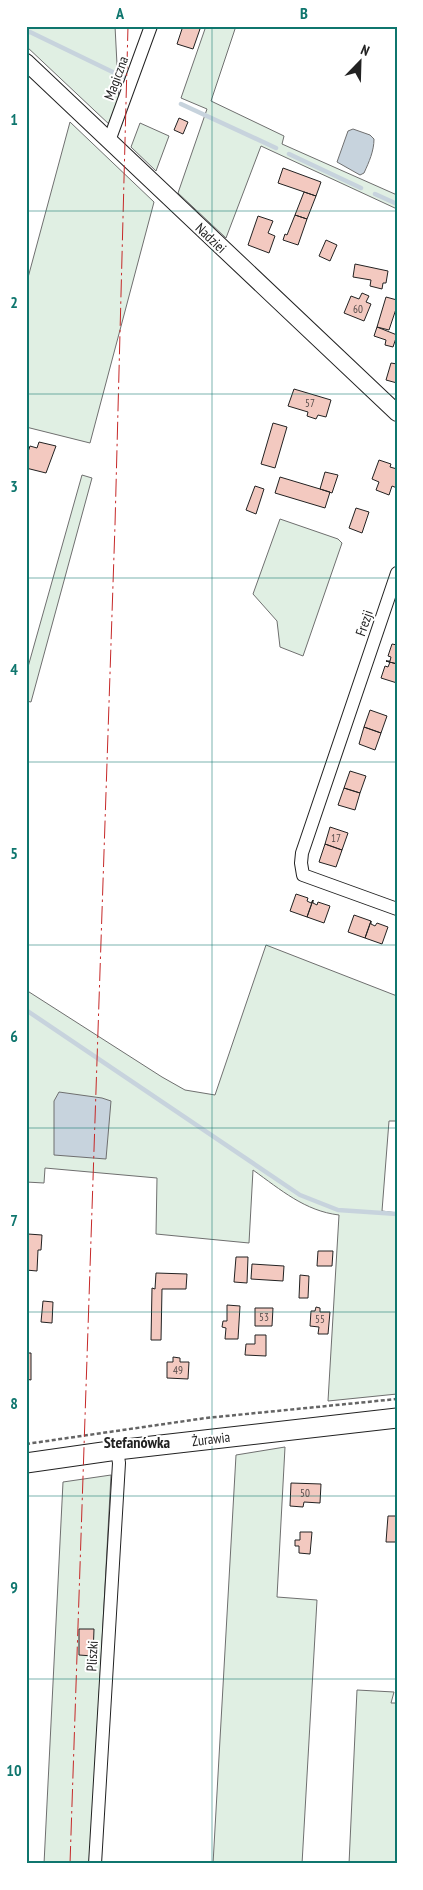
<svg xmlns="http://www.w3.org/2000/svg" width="423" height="1890" font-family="'PT Sans Narrow',sans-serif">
	<rect width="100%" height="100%" fill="#fff"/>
	<!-- green -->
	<path fill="#e0efe3" stroke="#6f6f6f" d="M26,26L42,28L43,26H115L119,103L111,126L26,46Z
		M206,26H236L211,101L284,136L282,144L397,195V209L261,146L226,238L178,193L207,109L181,98Z
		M70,122L154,202L90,443L26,427V285Z
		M140,123L169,136L156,171L131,147Z
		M82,475L92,478L31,702L26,701V674Z
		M280,519L338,539L342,543L303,656L280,647L277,621L253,594Z
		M266,945L397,996V1121H389L382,1211L397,1213V1394L328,1401L339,1215C305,1211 281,1190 253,1170L249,1243L156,1234L157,1178L45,1168L44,1183L26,1182V990L162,1077L185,1090L215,1095Z
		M285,1447L277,1597L317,1600L302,1864H213L236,1455Z
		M111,1475L90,1864H44L63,1482Z
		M357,1690L394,1692L391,1703H397V1864H349Z"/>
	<!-- water -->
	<path fill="#c7d3dd" stroke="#6f6f6f" d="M353,129L370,135L374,139C374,151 369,162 364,173L360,175L337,162L348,131Z
		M59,1092L102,1098L111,1101L106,1159L54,1155V1101Z"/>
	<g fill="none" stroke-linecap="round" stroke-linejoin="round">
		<!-- stream -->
		<path stroke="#c7d3dd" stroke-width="4.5" d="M26,33L30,32L123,77
			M181,104L276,148
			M289,154L361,188
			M375,194L397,204
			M26,1010L300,1195L338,1210L397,1214"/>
	</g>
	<!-- building -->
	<path fill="#f3c9c0" stroke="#222" d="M183,26H191L200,29L193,49L177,44Z
		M179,118L188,122L183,134L174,130Z
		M283,168L321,182L316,196L278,183Z
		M304,192L316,196L307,219L295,215Z
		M295,215L307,219L298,245L283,240L285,234L287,235Z
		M258,216L273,221L268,233L275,236L269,253L248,245Z
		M326,240L337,245L330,261L319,256Z
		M355,264L388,271L386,283H383L382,289L370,286L371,280L353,277Z
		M362,293L369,296L366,302L371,304L364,321L344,313L351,296L359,299Z
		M386,297L397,300V306L389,330L377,327Z
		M377,327L397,335L393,347L385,345L386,340L374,336Z
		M391,363L397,364V383L386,380Z
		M294,389L331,400L326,417L318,415L316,419L307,416L308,412L288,406Z
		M273,423L287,427L275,468L261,464Z
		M39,442L56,446L46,473L26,468V458L30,446L37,448Z
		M379,460L391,464L390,467L397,469V488L392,486L389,495L376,490L379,482L372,479Z
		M325,472L338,475L332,493L320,489Z
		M280,477L330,492L325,508L275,493Z
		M255,486L264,489L256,514L246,510Z
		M356,508L369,512L362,533L349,528Z
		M392,644L397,645V664L386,661H390L391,657L388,656Z
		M386,661L397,664V683L381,678L385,666L388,667L390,662Z
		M370,710L387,716L381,733L364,727Z
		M364,727L381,733L375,750L359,744Z
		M350,771L366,776L360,793L344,788Z
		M344,788L360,793L355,810L338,805Z
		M330,827L348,833L342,850L325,844Z
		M325,844L342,850L336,867L319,862Z
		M296,894L308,898L307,901L311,903L313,900L307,917L290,911Z
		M313,900V903L317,905L318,902L330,906L324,923L307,917Z
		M354,915L371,921L365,938L348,932Z
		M371,921V924L375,926L377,923L388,927L382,944L365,938Z
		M28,1234L42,1235L41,1250H38L37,1271L26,1270Z
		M318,1251H333L332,1266H317Z
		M236,1257H248L247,1283L234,1282Z
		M252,1264L284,1266L283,1281L251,1279Z
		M156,1273L187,1274L186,1289H162L161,1340H151L152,1288L155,1289Z
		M300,1275L309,1276L308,1298H299Z
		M43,1301L53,1302L52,1323L41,1322Z
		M227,1305L240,1306L238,1339H225L226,1328L222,1327L223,1321H227Z
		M316,1307L320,1308V1312H330L328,1334H318L319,1327L310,1326L311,1311H315Z
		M255,1308H273L272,1326H255Z
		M255,1335H266V1356L245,1355L246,1344H255Z
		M26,1353H31V1380L26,1379Z
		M173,1357L180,1358V1362H189L188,1379L167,1378V1362H173Z
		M291,1483L321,1484L320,1503L304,1502L303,1507L290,1506Z
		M388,1516H397V1542H386Z
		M300,1532H312L310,1554L299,1553V1546H295V1540H300Z
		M79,1629H94L93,1656L79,1655Z"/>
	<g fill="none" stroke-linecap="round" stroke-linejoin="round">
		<!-- minor casing -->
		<g stroke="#222" stroke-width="14">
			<path id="minor" d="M109,141L151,26
				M397,573L302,853L301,863L303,875L397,909
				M95,1864L119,1463L117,1450"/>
		</g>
		<!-- tertiary casing -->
		<g stroke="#222" stroke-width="18">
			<path id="tertiary" d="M26,62L397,413"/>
		</g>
		<!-- secondary casing -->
		<g stroke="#222" stroke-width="21">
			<path id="secondary" d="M26,1463L117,1450L397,1418"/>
		</g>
		<!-- path -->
		<path stroke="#646464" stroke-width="2.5" stroke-dasharray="4 2.5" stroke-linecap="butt" d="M26,1444L206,1418L397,1399"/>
		<!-- minor -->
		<use href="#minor" stroke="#fff" stroke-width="12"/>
		<!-- tertiary -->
		<use href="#tertiary" stroke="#fff" stroke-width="16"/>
		<!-- secondary -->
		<use href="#secondary" stroke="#fff" stroke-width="19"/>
		<!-- power -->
		<path stroke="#c62828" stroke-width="1" stroke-dasharray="18 4 2.5 4" stroke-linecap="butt" d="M70,1864L115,525L128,26"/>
	</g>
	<!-- grid -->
	<path fill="none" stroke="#0f766e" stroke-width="1" stroke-opacity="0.55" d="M212,26V1864M26,211H397M26,394H397M26,578H397M26,762H397M26,945H397M26,1128H397M26,1312H397M26,1496H397M26,1679H397"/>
	<g text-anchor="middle" stroke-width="4" stroke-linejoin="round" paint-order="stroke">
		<!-- number labels -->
		<g font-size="11" fill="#564c4a">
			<text x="358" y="313">60</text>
			<text x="310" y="407">57</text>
			<text x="336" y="842">17</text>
			<text x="264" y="1321">53</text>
			<text x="320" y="1323">55</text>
			<text x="178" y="1374">49</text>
			<text x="305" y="1497">50</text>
		</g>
		<!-- street labels -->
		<g font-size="14" fill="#222" stroke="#fff">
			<text transform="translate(116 78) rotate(-70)" y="5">Magiczna</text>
			<text transform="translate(211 238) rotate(43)" y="5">Nadziei</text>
			<text transform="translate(364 623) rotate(-71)" y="5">Frezji</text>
			<text transform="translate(211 1439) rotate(-7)" y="5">Żurawia</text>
			<text transform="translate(92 1656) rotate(-87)" y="5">Pliszki</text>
		</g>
		<!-- quarter labels -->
		<g font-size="16" font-weight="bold" fill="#222" stroke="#fff">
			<text x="137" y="1448">Stefanówka</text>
		</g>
	</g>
	<!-- border -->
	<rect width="423" height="1890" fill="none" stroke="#ffffff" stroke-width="55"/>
	<!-- north arrow -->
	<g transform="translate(360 62) rotate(23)" stroke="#ffffff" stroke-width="4" paint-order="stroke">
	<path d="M0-4L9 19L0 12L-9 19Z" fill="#222222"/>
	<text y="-8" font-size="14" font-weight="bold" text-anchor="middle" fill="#222222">N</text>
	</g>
	<rect x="28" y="28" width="368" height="1834" fill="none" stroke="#0f766e" stroke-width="2"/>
	<g font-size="16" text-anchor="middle" font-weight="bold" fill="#0f766e">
		<text x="120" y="19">A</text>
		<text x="304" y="19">B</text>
		<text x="14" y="125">1</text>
		<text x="14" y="308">2</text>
		<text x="14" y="492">3</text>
		<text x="14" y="675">4</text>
		<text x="14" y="859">5</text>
		<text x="14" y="1042">6</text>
		<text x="14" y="1226">7</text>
		<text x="14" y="1409">8</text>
		<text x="14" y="1593">9</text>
		<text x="14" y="1776">10</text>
	</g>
</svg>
